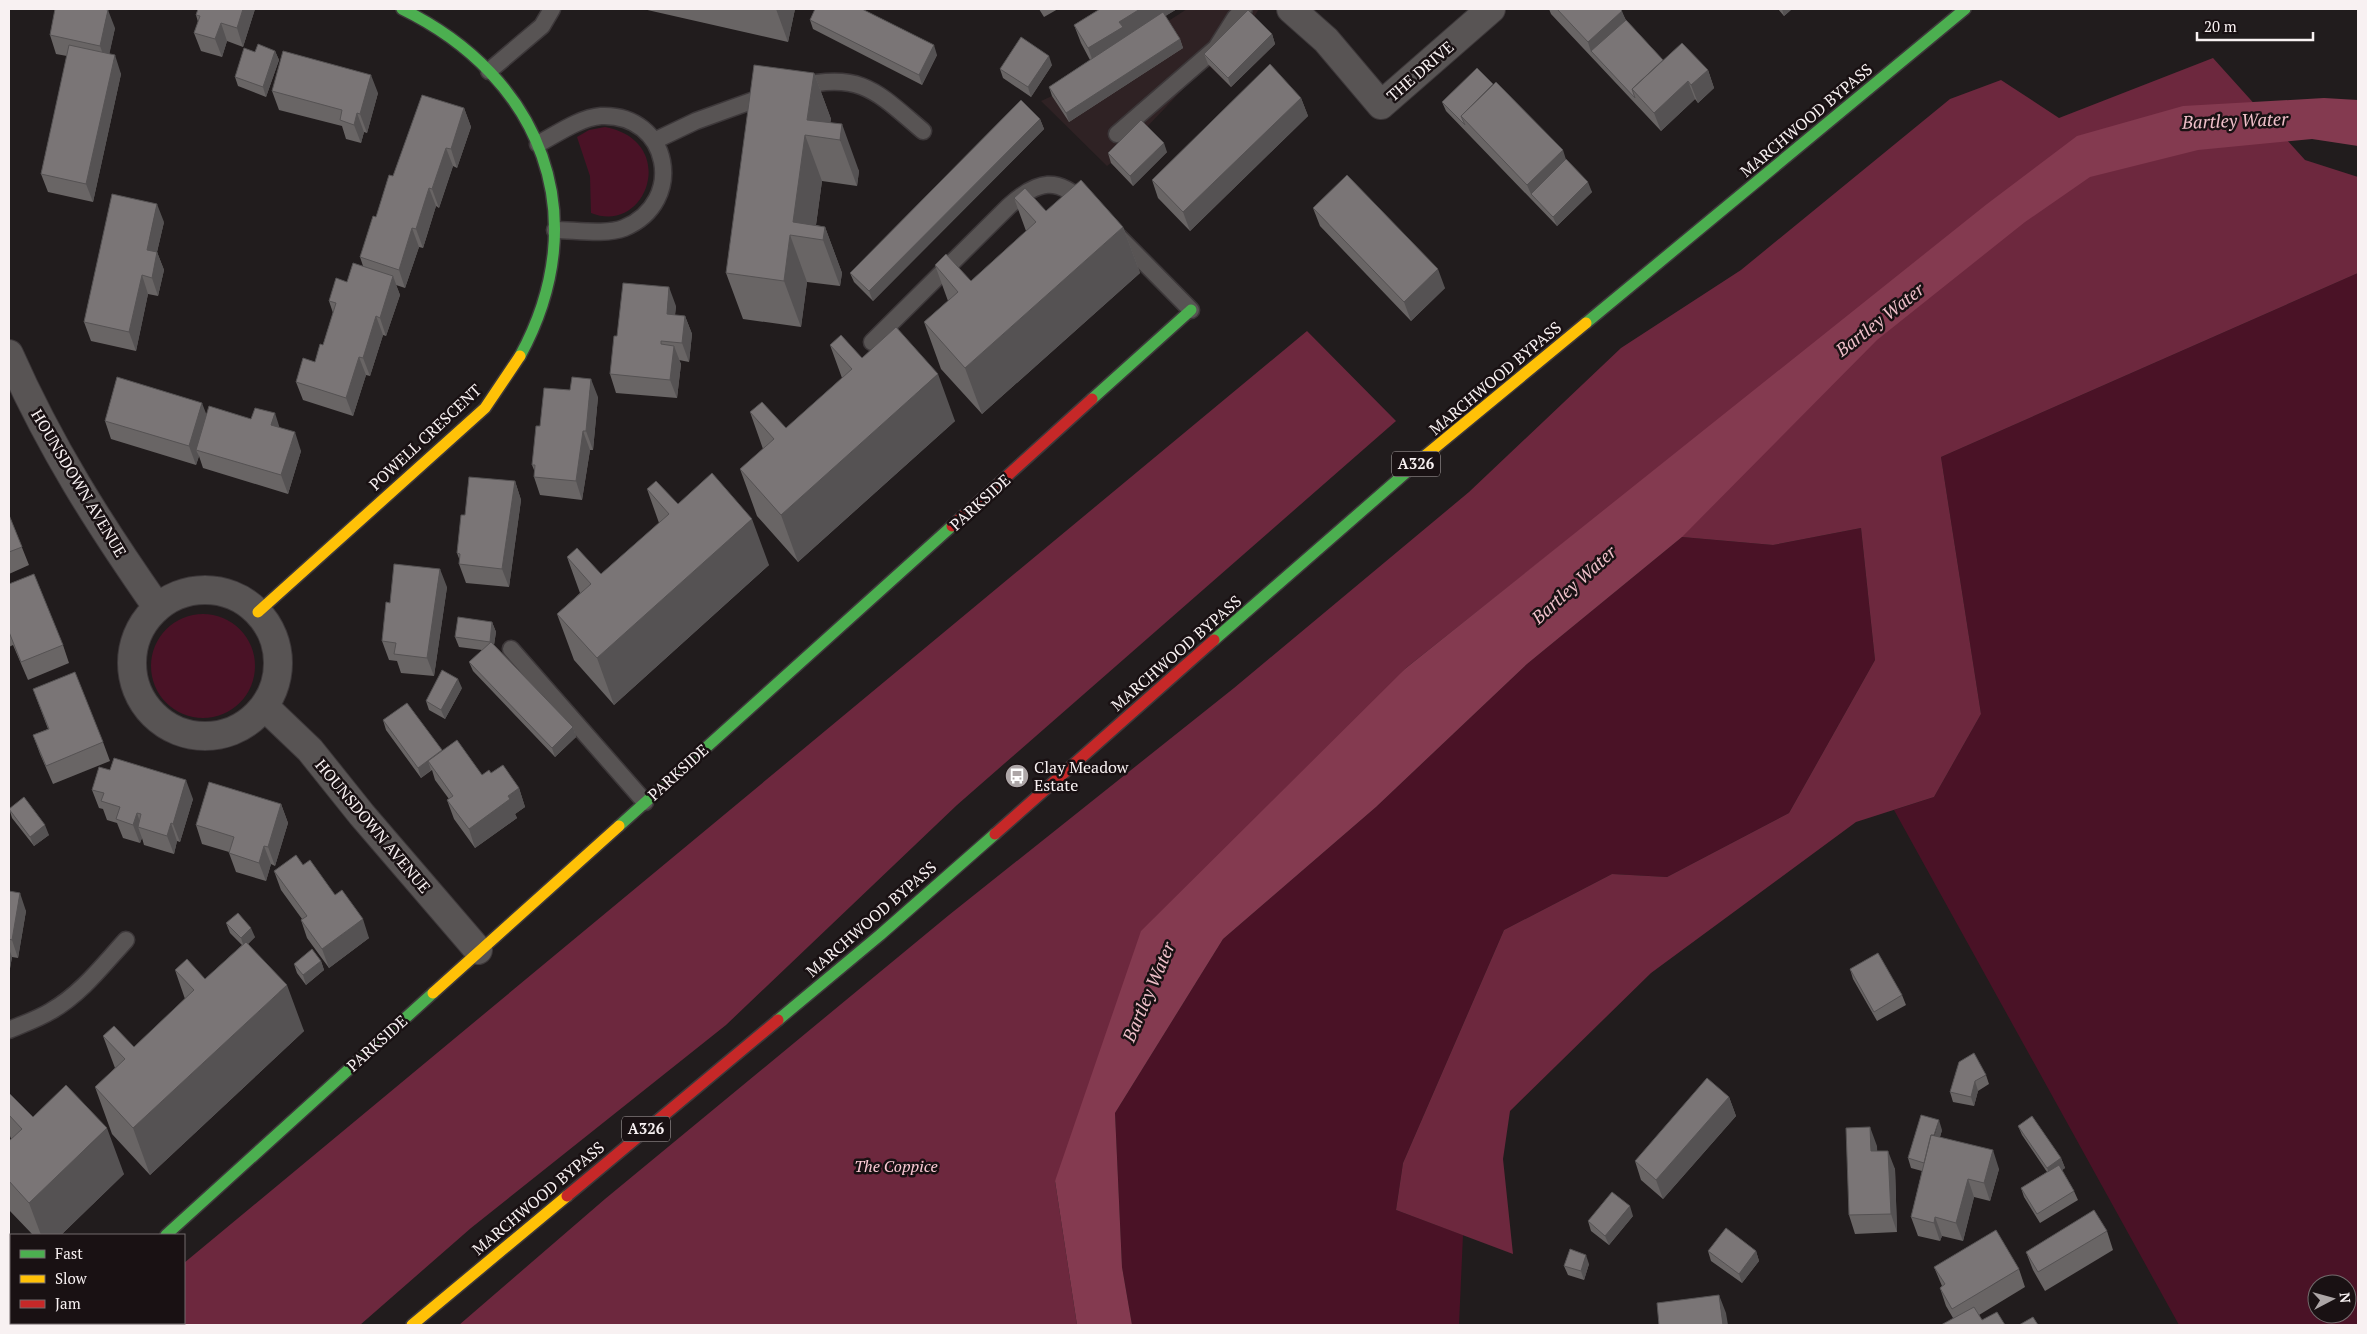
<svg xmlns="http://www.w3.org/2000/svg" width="2367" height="1334" font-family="'PT Serif',serif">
	<rect width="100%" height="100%" fill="#211c1d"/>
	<!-- built -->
	<path fill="#2f2224" d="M1187,9H1259L1252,20L1275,44L1231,87L1207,64L1145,129L1167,152L1133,186L1111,163L1107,166L1041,101L1052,96Z"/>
	<!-- green -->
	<path fill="#4a1226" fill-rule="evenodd" d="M605,127C680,141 647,236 591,213L590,176L577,137L589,130Z
		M2358,273V1325H2179L1894,810L1934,797L1981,714L1941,457ZM2317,1284H2347V1314H2317Z
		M1861,528L1875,660L1789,813L1667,877L1612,874L1504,930L1403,1163L1396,1210L1463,1235L1459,1325H1132L1122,1267L1115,1113L1223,939L1376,807L1527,664L1682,537L1773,545Z
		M151 666a52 52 0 1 1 104 0a52 52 0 1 1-104 0Z"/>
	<!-- forest -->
	<path fill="#6d283e" d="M2213,58L2305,160L2358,177V273L1941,457L1981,714L1934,797L1856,822L1651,973L1510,1111L1503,1159L1513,1254L1396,1210L1403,1163L1504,930L1612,874L1667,877L1789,813L1875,660L1861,528L1773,545L1682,537L1595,518L1406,668L1394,682L1055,1181L1077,1325H459L605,1199L949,915L1234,688L1469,492L1621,348L1741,270L1950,99L2001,80L2059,118Z
		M1307,331L1396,421L957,805L726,1025L471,1228L360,1325H109L112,1323H184V1263Z"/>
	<!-- water -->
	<path fill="#843a50" d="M2324,98L2358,100V146L2312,139L2198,150L2090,177L2025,222L1877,340L1682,537L1527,664L1376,807L1223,939L1115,1113L1122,1267L1132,1325H1077L1055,1181L1141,931L1406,668L1987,204L2077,136L2183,106Z"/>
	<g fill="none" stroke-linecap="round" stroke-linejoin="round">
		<!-- lane casing -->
		<g stroke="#3d383a" stroke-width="19">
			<path id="lane" d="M489,71L542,26L552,9
				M797,87C861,71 877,92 923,131
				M1117,134L1216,48L1235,18L1244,9
				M654,141L696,121L771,94
				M538,144C557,134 579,118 601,116C670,113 687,202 624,228C607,235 574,230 555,230
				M1116,234L1191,310
				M872,342L1009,206C1038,180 1057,176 1086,204
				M511,649L645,802
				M9,1030C23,1024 38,1019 51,1011C81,994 103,965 126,940
				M9,1313L11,1315"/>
		</g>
		<!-- street casing -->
		<g stroke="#3d383a" stroke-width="30">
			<path id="street" d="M1291,9L1326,40L1381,105L1491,9
				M9,354C50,447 99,524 157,607
				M132 663a73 73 0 1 1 146 0a73 73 0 1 1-146 0Z
				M264,706L310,750L362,815L478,950
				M54,1325L58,1323"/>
		</g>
		<!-- fast casing -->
		<g stroke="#3d383a" stroke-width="14">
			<path id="fast" d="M402,9C542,77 596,217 520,356
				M1586,323L1965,9
				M1092,399L1191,310
				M1214,640L1426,455
				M619,826L952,526
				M778,1020L880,935L995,834
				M166,1235L433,993"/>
		</g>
		<!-- slow casing -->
		<g stroke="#3d383a" stroke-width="14">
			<path id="slow" d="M1426,455L1586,323
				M258,612L485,408L520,356
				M433,993L619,826
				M412,1325L567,1196"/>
		</g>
		<!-- jam casing -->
		<g stroke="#3d383a" stroke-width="14">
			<path id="jam" d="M952,526L1092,399
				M995,834L1214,640
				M567,1196L778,1020"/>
		</g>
		<!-- lane -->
		<use href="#lane" stroke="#585454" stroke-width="16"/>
		<!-- street -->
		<use href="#street" stroke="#585454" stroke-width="28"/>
		<!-- fast -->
		<use href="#fast" stroke="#4caf50" stroke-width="11"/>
		<!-- slow -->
		<use href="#slow" stroke="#ffc107" stroke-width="11"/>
		<!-- jam -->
		<use href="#jam" stroke="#c62828" stroke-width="11"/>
	</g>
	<!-- wall -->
	<path fill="#696565" d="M198,9H255L243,47L227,41L222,57L201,51L194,33L198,22L196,15Z
		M643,9H795L788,42Z
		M1039,9H1058L1044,17Z
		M1100,9H1177L1165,16L1180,39L1183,48L1069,122L1052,96L1049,87L1090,60L1081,43L1074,25Z
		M1549,9H1620L1626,20L1663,60L1708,70L1714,88L1698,103L1695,99L1661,131L1551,14Z
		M1778,9H1792L1784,16Z
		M810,20L937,55L922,85L813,29Z
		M115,28L109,54L121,74L93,202L48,192L41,174L67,56L56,54L50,35Z
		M1272,34L1275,44L1231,87L1208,64L1204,54Z
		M275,51L279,60L266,97L238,86L235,77L255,52Z
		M1052,65L1031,97L1003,78L1000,69Z
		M814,73L831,119L830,123L859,171L857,186L822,181L816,225L825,227L842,273L840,286L807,282L801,327L743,319L726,273Z
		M272,91L378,93L367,133L364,132L361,143L346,139L342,126L279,110Z
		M1301,98L1308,116L1190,231L1158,198L1152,180Z
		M1442,102L1566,159L1592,192L1557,226L1446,111Z
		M464,108L471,127L457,168L453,166L439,208L436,206L423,248L419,247L405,288L396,285L400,295L386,336L383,335L370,376L366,375L353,416L303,400L296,382L315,362L323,345L333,313L329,301L363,266L360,257L376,217L393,176Z
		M1040,119L1044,129L873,301L854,282L850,273Z
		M1167,152L1133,186L1111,163L1108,153Z
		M1014,198L1046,211L1123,227L1140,273L982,414L941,369L924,322L948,301L935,265L971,281L1026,231Z
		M1313,208L1445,288L1411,321L1320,226Z
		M164,222L157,252L164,270L158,296L148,294L136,351L91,341L84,322Z
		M676,306L675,315L685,316L692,334L689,362L679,360L681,364L677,398L616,393L610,374L617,336Z
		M830,345L862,358L955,421L798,562L757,516L740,469L763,449L750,412L786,428L842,378Z
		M598,397L593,450H590L582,500L540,495L534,477V470L532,465L540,426Z
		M207,415L280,428L301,451L288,494L203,468L199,456L196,465L111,439L105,421Z
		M515,481L521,500L509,587L466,583L459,564L460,561L457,553L465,515Z
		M647,489L678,504L769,565L614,705L574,660L557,614L580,593L567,557L601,574L659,523Z
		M9,515L29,565L9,574Z
		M9,584L63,645L69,663L28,680L13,645L9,647Z
		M447,587L434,676L401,673L397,661L389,660L382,641L390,603Z
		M492,622L496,632L494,645L573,727L576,737L555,757L473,671L469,662L482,650L459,647L455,637Z
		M462,688L445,719L429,710L426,701Z
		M33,689L103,742L110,761L53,784L40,754L33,735L48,729Z
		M383,720L442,751L482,775L491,773L519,788L525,807L515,814L517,818L475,848L454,819L447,800L449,799L435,780L432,770L421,778L386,730Z
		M92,790L193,799L180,842L177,841L174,854L144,845L142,838L140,843L123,838L117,823L107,820L103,809L99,808Z
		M281,804L288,823L275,866L271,864L266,881L236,872L229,853V852L202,844L196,825Z
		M9,808L49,835L34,846L12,818Z
		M303,865L335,895L369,938L329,968L307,938L301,920L302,919L281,890L274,871Z
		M9,891L26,911L18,958L12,957L9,974Z
		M226,923L255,937L248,944L304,1031L150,1175L112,1134L95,1087L115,1068L103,1036L134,1047L185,999L175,970L205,979L242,945L230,933Z
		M321,961L324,970L306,985L297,973L294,964Z
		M1850,969L1902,995L1906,1005L1877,1021L1853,979Z
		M1986,1075L1989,1084L1978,1091L1974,1106L1953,1102L1950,1092Z
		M9,1093L33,1117L124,1174L61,1235H33L9,1210V1141L11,1139L9,1133Z
		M1729,1097L1736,1116L1663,1199L1641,1180L1635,1161Z
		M2018,1126L2061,1158L2065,1168L2062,1170L2074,1191L2078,1200L2040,1223L2024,1197L2021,1188L2047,1172L2022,1135Z
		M1942,1130L1940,1137L1999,1169L1990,1201L1974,1197L1963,1241L1942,1236L1940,1241L1918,1236L1911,1217L1922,1171L1911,1168L1908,1158Z
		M1877,1146V1151L1895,1169L1897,1232L1855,1234L1849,1215Z
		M1633,1216L1609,1245L1591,1231L1588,1221Z
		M2107,1231L2113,1250L2045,1291L2033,1270L2026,1252Z
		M1708,1251H1756L1759,1261L1742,1283L1711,1261Z
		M1589,1264L1584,1280L1568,1275L1564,1266Z
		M1934,1267L2019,1269L2025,1287L1979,1315L1982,1320L1953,1318L1946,1306L1940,1288L1942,1286Z"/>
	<!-- shaded-wall -->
	<path fill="#555253" d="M243,9H255L243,47L237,28Z
		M776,9H795L788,42Z
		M1140,9H1177L1127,40L1095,67L1088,48L1119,22Z
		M1782,9H1792L1784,16Z
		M108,10L115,28L107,65L100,46Z
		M1622,11L1629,29L1591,52L1588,42Z
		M221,23L227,41L222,57L215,39Z
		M1272,34L1275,44L1231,87L1228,78Z
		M1180,39L1183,48L1069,122L1066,113Z
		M934,45L937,55L922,85L919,75Z
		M275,51L279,60L266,97L263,87Z
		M115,55L121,74L93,202L86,184Z
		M1049,56L1052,65L1031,97L1028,87Z
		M1708,70L1714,88L1698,103L1691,85Z
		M814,73L831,119L828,138L807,120Z
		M371,75L378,93L367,133L360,114Z
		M1688,81L1695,99L1661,131L1654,113Z
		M1301,98L1308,116L1190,231L1183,212Z
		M464,108L471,127L457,168L451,149Z
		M357,113L364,132L361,143L354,125Z
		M1040,119L1044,129L873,301L869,291Z
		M842,124L859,171L857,186L840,140Z
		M805,135L822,181L814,239L793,222Z
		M1164,143L1167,152L1133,186L1130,176Z
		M446,148L453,166L439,208L432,189Z
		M1563,150L1569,169L1531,194L1527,185Z
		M1588,182L1592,192L1557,226L1553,217Z
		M429,188L436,206L423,248L416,229Z
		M157,204L164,222L157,252L164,270L158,296L152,278L147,250Z
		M825,227L842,273L840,286L823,240Z
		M1123,227L1140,273L982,414L965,368Z
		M412,228L419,247L405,288L399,270Z
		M790,235L807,282L801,327L784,281Z
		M1438,269L1445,288L1411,321L1404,302Z
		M142,275L148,294L136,351L129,332Z
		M393,276L400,295L386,336L380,318Z
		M669,287L676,306L673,332L667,314Z
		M376,316L383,335L370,376L363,358Z
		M685,316L692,334L689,362L682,343Z
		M674,346L681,364L677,398L670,380Z
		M359,357L366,375L353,416L346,398Z
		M938,374L955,421L798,562L781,515Z
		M591,379L598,397L593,450L586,431Z
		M202,403L209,421L196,450L199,456L196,465L189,446Z
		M275,413L281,432L271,425Z
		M583,431L590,450L582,500L576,481Z
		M295,432L301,451L288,494L281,475Z
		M515,481L521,500L509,587L502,569Z
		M752,519L769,565L614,705L597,658Z
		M440,569L447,587L434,676L427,658Z
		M492,622L496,632L493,651L490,642Z
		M458,679L462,688L445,719L441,710Z
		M573,727L576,737L555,757L552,748Z
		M442,750L445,760L428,761L431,770L421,778L418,768Z
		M186,780L193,799L180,842L173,824Z
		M519,788L525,807L515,814L517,818L475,848L469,829L508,796Z
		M281,804L288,823L275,866L268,847Z
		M137,813L142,828L138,827L142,838L140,843L133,825Z
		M171,823L177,841L174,854L167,836Z
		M45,825L49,835L34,846L30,837Z
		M264,846L271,864L266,881L259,863Z
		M20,893L26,911L18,958L12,940Z
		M363,919L369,938L329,968L322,949Z
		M251,928L255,937L244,947L241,938Z
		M9,949L12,957L9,974Z
		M321,961L324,970L306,985L303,975Z
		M287,985L304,1031L150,1175L133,1128Z
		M1975,1081L1978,1091L1974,1106L1971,1097Z
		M1729,1097L1736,1116L1663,1199L1656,1180Z
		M1939,1120L1942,1130L1929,1173L1926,1164Z
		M1870,1127L1877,1146L1878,1170L1871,1151Z
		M107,1128L124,1174L61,1235H41L29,1203Z
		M1993,1150L1999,1169L1990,1201L1984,1183Z
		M1888,1151L1895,1169L1897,1232L1891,1214Z
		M2061,1158L2065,1168L2051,1178L2047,1168Z
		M1968,1179L1974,1197L1963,1241L1956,1223Z
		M1630,1206L1633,1216L1609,1245L1605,1236Z
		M1935,1217L1942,1236L1940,1241L1934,1223Z
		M1756,1251L1759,1261L1742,1283L1739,1274Z
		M1586,1255L1589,1264L1584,1280L1581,1271Z
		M1719,1295L1726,1313L1728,1325H1723Z"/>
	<!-- building -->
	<path fill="#7a7576" stroke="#555253" d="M55,9H103L108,10L100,46L50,35Z
		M198,9H243L237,28L221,23L215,39L194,33L200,16L196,15Z
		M815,9H862L934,45L919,75L810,20Z
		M1100,9H1140L1119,22L1123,27L1088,48L1074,25Z
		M1557,9H1620L1622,11L1588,42Z
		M1248,10L1272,34L1228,78L1204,54Z
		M1163,12L1180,39L1066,113L1049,87Z
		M1626,20L1663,60L1632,89L1635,98L1591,51Z
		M1021,37L1049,56L1028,87L1000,69Z
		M1682,43L1708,70L1691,85L1688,81L1654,113L1632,89Z
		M258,44L275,51L263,87L235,77L244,48L255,52Z
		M69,45L115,55L86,184L41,174Z
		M283,51L371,75L360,114L357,113L354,125L340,120L342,110L272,91Z
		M1270,64L1301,98L1183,212L1152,180Z
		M754,65L814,73L807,120L842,124L840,140L805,135L793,222L825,227L823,240L790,235L784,281L726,273Z
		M1477,68L1493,84L1461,116L1465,125L1442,102Z
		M1496,82L1563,150L1527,185L1461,116Z
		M422,95L464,108L451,149L446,148L432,189L429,188L416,229L412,228L399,270L360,257L373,216L376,217L389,175L393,176Z
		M1021,100L1040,119L869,291L850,273Z
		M1141,120L1164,143L1130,176L1108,153Z
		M1566,159L1588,182L1553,217L1531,194Z
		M1347,175L1438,269L1404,302L1313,208Z
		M1081,180L1123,227L965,368L924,322L958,292L935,265L946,254L971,281L1036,222L1014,198L1025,188L1046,211Z
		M112,194L157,204L147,250L157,252L152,278L142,275L129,332L84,322Z
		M353,263L393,276L380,318L376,316L363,358L359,357L346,398L296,382L303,358L315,362L320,344L323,345L336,303L329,301L336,278L347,282Z
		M623,283L669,287L667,314L685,316L682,343L661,341V344L674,346L670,380L610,374L614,336H617Z
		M896,327L938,374L781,515L740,469L774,439L750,412L762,402L786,428L852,369L830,345L841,335L862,358Z
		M117,377L202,403L189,446L105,421Z
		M572,377L591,379L586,431H583L576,481L534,477L535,465H532L536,426H540L544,388L570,390Z
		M209,406L251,419L255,408L275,413L271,425L295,432L281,475L196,450Z
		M712,473L752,519L597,658L557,614L591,584L567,557L577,548L601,574L669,514L647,489L656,481L678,504Z
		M469,477L515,481L502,569L459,564L460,554L457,553L461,515H465Z
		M9,515L22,547L9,552Z
		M394,564L440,569L427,658L394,654L396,643L382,641L386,602L390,603Z
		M34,574L63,645L21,662L9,632V584Z
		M458,617L492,622L490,642L455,637Z
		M491,642L573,727L552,748L469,662Z
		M442,670L458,679L441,710L426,701Z
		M75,672L103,742L46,766L33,735L49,729L33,689Z
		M407,703L442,750L418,768L383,720Z
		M457,740L482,775L489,770L491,773L503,765L519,788L508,796L510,799L469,829L447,800L453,796L428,761Z
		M114,758L186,780L173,824L171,823L167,836L138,827L141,814L137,813L133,825L116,819L120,807L101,801L104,793L92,790L99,767L110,770Z
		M209,782L281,804L268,847L264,846L259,863L229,853L234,837L196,825Z
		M24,797L45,825L30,837L9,809Z
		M296,855L303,865L310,860L335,895L342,890L363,919L322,949L301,920L307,916L274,871Z
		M9,891L20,893L12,940L9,939Z
		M238,913L251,928L241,938L226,923Z
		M246,942L287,985L133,1128L95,1087L125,1059L103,1036L114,1026L134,1047L194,990L175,970L187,959L205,979Z
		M312,949L321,961L303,975L294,964Z
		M1878,953L1902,995L1874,1012L1850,969Z
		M1974,1053L1986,1075L1975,1081L1971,1097L1950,1092L1959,1062Z
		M1707,1078L1729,1097L1656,1180L1635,1161Z
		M66,1085L107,1128L29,1203L9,1181V1141L22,1129L9,1115V1093L33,1117Z
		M1921,1115L1939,1120L1934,1135H1931L1924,1163L1908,1158Z
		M2032,1116L2061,1158L2047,1168L2018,1126Z
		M1870,1127L1871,1151H1888L1891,1214L1849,1215L1846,1128Z
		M1931,1135L1993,1150L1984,1183L1968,1179L1956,1223L1935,1217L1934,1223L1911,1217Z
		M2059,1165L2074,1191L2037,1214L2021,1188Z
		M1612,1192L1630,1206L1605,1236L1588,1221Z
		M2094,1210L2107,1231L2038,1272L2026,1252Z
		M1726,1228L1756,1251L1739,1274L1708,1251Z
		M1996,1230L2019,1269L1952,1309L1940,1288L1945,1284L1934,1267Z
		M1570,1249L1586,1255L1581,1271L1564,1266Z
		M1719,1295L1723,1325H1659L1657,1303Z
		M1974,1307L1982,1320L1997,1312L2005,1325H1941Z
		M2033,1317L2038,1325H2019Z"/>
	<!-- icons -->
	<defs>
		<g id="bus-disc" transform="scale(1.25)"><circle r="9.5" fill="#ada6a7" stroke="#191113"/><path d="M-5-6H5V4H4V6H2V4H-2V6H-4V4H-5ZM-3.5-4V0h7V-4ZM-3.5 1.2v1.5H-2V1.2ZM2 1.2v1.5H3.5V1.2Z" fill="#fff"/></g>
	</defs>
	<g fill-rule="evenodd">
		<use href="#bus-disc" x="1017" y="776"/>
	</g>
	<g text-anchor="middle" stroke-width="5" stroke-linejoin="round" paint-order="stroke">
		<!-- shield labels -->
		<g fill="#191113" stroke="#b5aeaf" stroke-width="1">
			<rect x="1392" y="451.5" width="48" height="25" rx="4"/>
			<rect x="622" y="1116.5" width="48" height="25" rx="4"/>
		</g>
		<g font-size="15" font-weight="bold" fill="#f8f1f2">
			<text x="1416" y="469">A326</text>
			<text x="646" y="1134">A326</text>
		</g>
		<!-- street labels -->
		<g font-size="16" fill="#f8f1f2" stroke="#191113">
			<text transform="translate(1420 71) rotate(-41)" y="6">THE DRIVE</text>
			<text transform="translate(1806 120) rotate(-40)" y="6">MARCHWOOD BYPASS</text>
			<text transform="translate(1495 378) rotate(-40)" y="6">MARCHWOOD BYPASS</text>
			<text transform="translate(425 437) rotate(-43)" y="6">POWELL CRESCENT</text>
			<text transform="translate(79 483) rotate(59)" y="6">HOUNSDOWN AVENUE</text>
			<text transform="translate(980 502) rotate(-42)" y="6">PARKSIDE</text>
			<text transform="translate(1176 653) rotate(-41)" y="6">MARCHWOOD BYPASS</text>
			<text transform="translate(678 772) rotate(-42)" y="6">PARKSIDE</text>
			<text transform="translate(373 826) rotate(50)" y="6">HOUNSDOWN AVENUE</text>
			<text transform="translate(871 919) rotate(-41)" y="6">MARCHWOOD BYPASS</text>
			<text transform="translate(377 1043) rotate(-42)" y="6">PARKSIDE</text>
			<text transform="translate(538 1198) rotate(-40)" y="6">MARCHWOOD BYPASS</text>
		</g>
		<!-- poi labels -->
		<g font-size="16" fill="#f8f1f2" stroke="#191113" text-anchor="start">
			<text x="1034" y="773">Clay Meadow<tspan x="1034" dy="18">Estate</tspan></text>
		</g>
		<!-- park labels -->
		<g font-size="16" font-style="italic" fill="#fbcad5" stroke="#191113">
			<text x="896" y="1172">The Coppice</text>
		</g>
		<!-- water labels -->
		<g font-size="18" font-style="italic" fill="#f0c0ca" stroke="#191113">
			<text transform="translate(2235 121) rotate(-2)" y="6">Bartley Water</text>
			<text transform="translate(1880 320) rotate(-38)" y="6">Bartley Water</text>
			<text transform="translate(1574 585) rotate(-42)" y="6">Bartley Water</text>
			<text transform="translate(1149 992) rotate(-67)" y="6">Bartley Water</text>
		</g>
	</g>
	<!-- border -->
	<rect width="2367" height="1334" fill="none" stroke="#f8f1f2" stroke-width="20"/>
	<!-- legend -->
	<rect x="10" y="1234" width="175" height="90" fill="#191113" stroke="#726b6c"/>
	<rect x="20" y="1250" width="25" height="8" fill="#4caf50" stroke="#726b6c"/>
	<text x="55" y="1259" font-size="15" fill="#f8f1f2">Fast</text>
	<rect x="20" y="1275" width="25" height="8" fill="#ffc107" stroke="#726b6c"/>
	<text x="55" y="1284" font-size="15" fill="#f8f1f2">Slow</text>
	<rect x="20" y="1300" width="25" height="8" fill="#c62828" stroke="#726b6c"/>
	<text x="55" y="1309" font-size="15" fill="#f8f1f2">Jam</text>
	<!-- north arrow -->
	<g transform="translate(2332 1299) rotate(84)"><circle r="24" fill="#191113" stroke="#726b6c"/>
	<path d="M0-4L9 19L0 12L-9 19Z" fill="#ada6a7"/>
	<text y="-8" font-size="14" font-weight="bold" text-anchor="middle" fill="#f8f1f2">N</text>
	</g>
	<!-- scale -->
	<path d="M2197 32v8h116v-8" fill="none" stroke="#f8f1f2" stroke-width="2.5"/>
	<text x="2204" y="32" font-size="15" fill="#f8f1f2" stroke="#191113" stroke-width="4" paint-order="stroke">20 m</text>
</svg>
